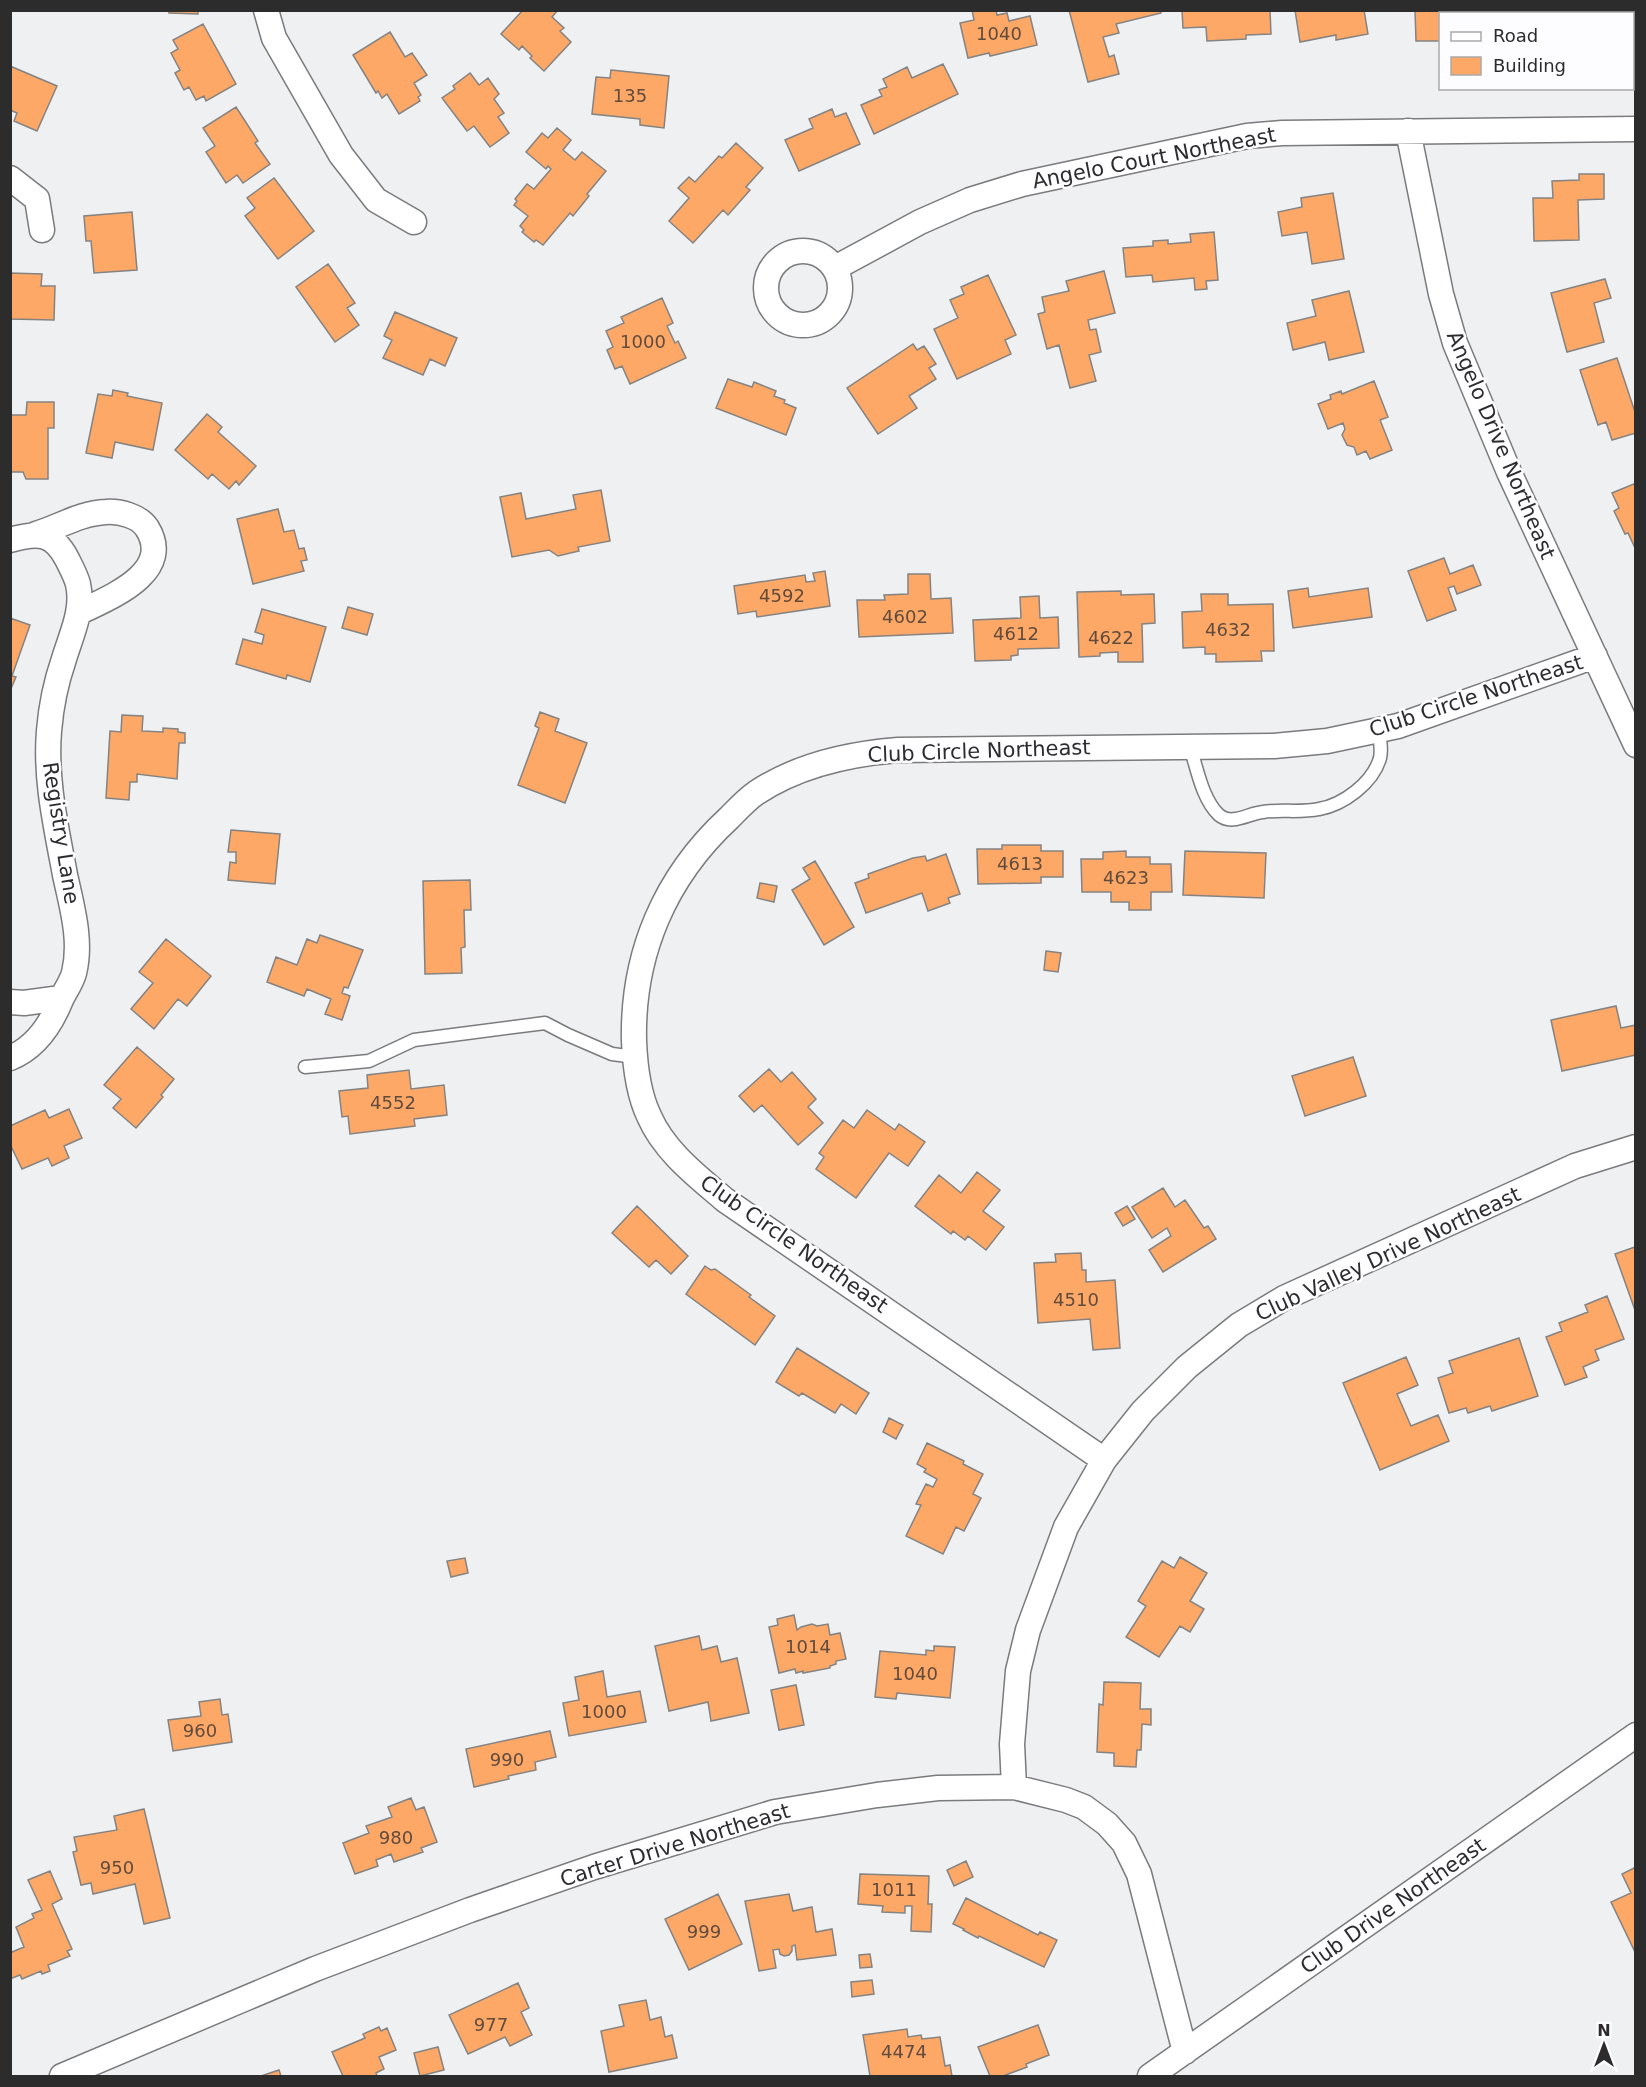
<svg xmlns="http://www.w3.org/2000/svg" width="1646" height="2087" font-family="'DejaVu Sans',sans-serif">
	<rect width="100%" height="100%" fill="#eff0f2"/>
	<!-- building -->
	<path fill="#fea867" stroke="#848382" stroke-width="1.5" d="M169,10H198V14L169,13Z
		M523,10H558L552,17L564,28L560,31L571,42L544,71L530,58L532,56L522,46L519,50L501,34Z
		M972,10H996L997,15L1007,13L1009,21L1030,16L1037,45L990,56L989,53L968,58L960,23L974,20Z
		M1069,10H1160L1161,13L1116,24L1119,33L1103,37L1109,57L1114,55L1119,74L1088,82Z
		M1182,10H1270L1271,34L1246,35V39L1207,41L1206,27L1183,28Z
		M1295,10H1364L1368,34L1336,40V35L1300,42Z
		M1415,10H1491V14H1440V41H1416Z
		M1499,10H1581V14H1499Z
		M1608,10H1636V45H1632V14H1608Z
		M203,24L236,84L206,101L204,96L196,100L189,87L184,90L175,73L180,70L171,53L178,49L173,40Z
		M390,32L405,57L412,53L427,75L414,83L421,95L418,97L420,101L399,114L387,94L382,98L378,91L376,93L353,55Z
		M943,64L958,94L874,134L861,105L882,96L879,90L887,87L883,79L907,67L912,78Z
		M10,66L57,86L37,131L14,121L17,113L10,110Z
		M611,70L669,76L664,128L640,125V119L592,114L596,77L610,78Z
		M470,73L479,85L488,78L499,94L494,99L504,113L498,117L509,133L490,147L474,126L467,131L442,98L455,89L453,86Z
		M236,107L258,141L255,143L270,164L243,183L237,175L226,183L206,152L215,146L203,128Z
		M832,109L835,117L846,113L860,144L799,171L785,140L813,128L809,119Z
		M557,128L571,140L563,150L575,160L582,152L606,171L587,194L589,196L573,216L570,213L543,245L536,240L534,242L522,232L524,230L520,226L528,216L514,205L517,201L515,199L527,184L534,189L551,169L548,166L546,169L526,152L542,133L548,138Z
		M736,143L763,168L746,187L750,190L728,215L723,210L693,243L669,221L689,198L678,188L689,177L695,182L719,156L722,158Z
		M1579,174H1604V199L1578,200L1579,240L1534,241L1533,198H1553L1552,181L1579,180Z
		M274,178L314,231L278,259L245,216L255,208L247,198Z
		M1333,193L1344,259L1312,264L1307,232L1282,236L1278,212L1302,207L1301,198Z
		M132,212L137,270L94,273L91,241H86L84,216Z
		M1214,232L1218,280L1206,281L1207,289L1195,290L1194,278L1153,282L1152,275L1126,277L1123,248L1153,246V241L1168,240V244L1191,242L1190,234Z
		M328,264L355,303L347,308L359,325L335,342L296,287Z
		M1104,271L1115,313L1088,320L1090,330L1096,329L1101,352L1089,355L1096,381L1070,388L1059,345L1047,349L1038,314L1045,312L1042,297L1069,291L1066,281Z
		M10,273L42,274L41,286H55L54,320L10,319Z
		M988,275L1016,335L1005,340L1011,354L957,379L934,329L958,318L950,300L964,294L961,287Z
		M1605,279L1611,298L1594,303L1604,342L1567,352L1551,293Z
		M1349,291L1364,352L1329,360L1325,342L1293,350L1287,323L1316,316L1312,300Z
		M662,298L673,323L667,326L675,343L678,341L686,358L630,384L622,366L615,369L607,350L613,347L606,331L624,323L621,317Z
		M395,312L457,338L445,366L430,359L423,375L383,358L392,340L384,336Z
		M913,344L917,350L924,346L936,364L929,368L936,379L909,396L917,408L878,434L847,388Z
		M1617,358L1636,415V433L1612,440L1606,422L1598,425L1580,370Z
		M728,379L752,387L754,382L776,391L774,396L785,400L784,403L796,408L786,435L716,408Z
		M1374,381L1388,417L1380,420L1392,450L1370,459L1366,451L1357,455L1354,447L1347,445L1342,435L1345,429L1343,423L1328,429L1318,404L1331,399L1330,395L1341,391L1342,394Z
		M113,390L128,393L127,396L162,403L153,450L115,442L112,458L86,453L98,394L112,396Z
		M27,402H54V428H48V479H26L23,472H10V415H26Z
		M207,414L222,427L218,432L256,466L239,485L236,481L229,489L212,474L208,479L175,450Z
		M1636,483V547L1635,548L1628,533L1625,534L1614,511L1619,508L1612,493Z
		M601,490L610,541L578,547L579,551L558,556L549,550L512,557L500,497L521,493L526,519L576,509L573,495Z
		M278,509L284,532L294,530L299,549L304,548L307,560L301,561L304,571L253,584L237,519Z
		M1444,558L1450,574L1473,565L1481,585L1457,594L1454,586L1448,588L1456,610L1427,621L1408,571Z
		M825,571L830,606L757,617L756,611L738,614L734,586L805,575L806,582L815,581L813,573Z
		M908,574H930L931,599L951,598L953,633L859,637L857,600H885L884,595L908,594Z
		M1308,588L1309,597L1368,588L1372,617L1293,628L1288,591Z
		M1121,591V595L1154,594L1155,623L1142,624L1143,662H1118V652L1100,653V656L1079,657L1077,592Z
		M1201,594H1228V605L1273,604L1274,651H1261L1262,661L1216,662V654H1205V647L1183,648L1182,612L1202,611Z
		M1039,596L1040,618L1058,617L1059,648L1018,649V655L1011,656V660L975,661L973,620L1021,618L1020,597Z
		M348,607L373,614L367,635L342,628Z
		M262,609L326,627L310,682L287,675L286,679L236,664L243,639L262,644L264,635L255,632Z
		M10,618L30,625L12,676L16,677L10,691Z
		M540,712L559,719L555,731L587,743L565,803L518,785L539,728L535,726Z
		M122,715L143,716L142,731L163,732V728L178,729V732L185,733V743H179L177,779L137,774V782H130L129,800L106,798L110,731L121,732Z
		M231,830L280,834L275,884L228,880L230,862L236,863V852H228Z
		M1002,845H1041V851H1063V877H1041V883L978,884L977,849H1002Z
		M1126,851V857H1150V864H1171L1172,892H1151V910H1129V902H1111V892H1082L1081,859H1103V852Z
		M1185,851L1266,853L1264,898L1183,895Z
		M946,854L960,894L948,898L950,903L928,911L922,893L866,913L855,883L869,878L868,874L913,858L925,856L927,861Z
		M815,861L854,927L824,945L792,890L810,879L803,868Z
		M470,880L471,910H464L465,947L461,948L462,973L425,974L423,881Z
		M760,883L777,886L774,902L757,898Z
		M320,935L363,950L348,988L344,987L342,993L350,996L342,1020L325,1014L331,999L307,989L304,996L267,982L276,957L297,965L307,939L317,943Z
		M166,939L211,976L187,1006L178,999L154,1029L131,1009L153,983L139,972Z
		M1046,951L1061,953L1058,972L1044,970Z
		M1616,1006L1621,1028L1636,1025V1055L1562,1071L1551,1020Z
		M137,1047L174,1079L161,1095L163,1097L136,1128L113,1108L121,1099L104,1085Z
		M1353,1057L1366,1096L1305,1116L1292,1076Z
		M769,1069L781,1082L792,1072L816,1099L808,1107L823,1123L798,1145L762,1105L754,1112L739,1096Z
		M409,1070L411,1089L444,1085L447,1115L414,1119L415,1126L350,1134L348,1116L342,1117L339,1091L368,1088L367,1075Z
		M69,1109L82,1138L64,1146L69,1158L52,1166L48,1158L22,1169L10,1144V1126L45,1110L49,1118Z
		M867,1110L895,1130L899,1124L925,1142L908,1166L889,1153L856,1198L816,1169L824,1157L819,1153L843,1120L854,1128Z
		M977,1172L1000,1190L983,1211L1004,1227L986,1250L968,1236L965,1240L953,1231L951,1234L915,1206L939,1175L961,1193Z
		M1163,1188L1175,1207L1185,1200L1204,1228L1208,1226L1216,1239L1163,1272L1149,1250L1171,1236L1167,1228L1152,1238L1132,1207Z
		M637,1206L688,1256L671,1274L656,1260L649,1267L612,1233Z
		M1127,1206L1135,1219L1123,1226L1115,1213Z
		M1635,1247L1636,1249V1313L1615,1254Z
		M1081,1253L1082,1270H1086V1282L1115,1280L1120,1348L1093,1350L1090,1319L1038,1323L1034,1263L1056,1262L1055,1254Z
		M705,1266L711,1270L715,1269L751,1295L749,1297L775,1316L755,1345L686,1294Z
		M1607,1296L1624,1339L1595,1350L1599,1360L1583,1367L1587,1377L1565,1385L1546,1337L1562,1331L1559,1323L1588,1312L1585,1305Z
		M1519,1338L1538,1396L1492,1411L1490,1406L1468,1413L1466,1408L1449,1413L1438,1378L1453,1373L1449,1361Z
		M797,1348L869,1393L856,1414L841,1404L835,1413L802,1393L799,1396L776,1382Z
		M1406,1357L1418,1385L1397,1394L1411,1426L1438,1415L1449,1441L1380,1470L1343,1383Z
		M889,1418L903,1425L896,1439L883,1432Z
		M927,1443L964,1461L963,1464L983,1474L973,1494L981,1498L964,1531L956,1527L943,1554L906,1536L921,1505L916,1504L926,1484L933,1487L937,1479L924,1472L926,1469L917,1464Z
		M1180,1557L1207,1573L1190,1601L1204,1609L1190,1632L1180,1626L1159,1657L1126,1637L1146,1606L1138,1601L1162,1561L1174,1568Z
		M465,1558L468,1573L451,1577L447,1561Z
		M794,1615L797,1630L801,1627L812,1624L817,1626L828,1624L830,1635L840,1633L846,1659L836,1661V1664L830,1666V1668L803,1673V1671L796,1673L795,1669L779,1673L769,1627L778,1625L777,1619Z
		M699,1636L702,1650L717,1646L721,1662L737,1658L749,1713L711,1721L708,1702L669,1711L655,1646Z
		M934,1646L955,1647L950,1698L897,1693L896,1699L875,1697L880,1651L926,1655V1650L934,1651Z
		M603,1671L607,1697L640,1691L646,1722L569,1736L563,1703L579,1700L575,1677Z
		M1104,1682L1141,1683L1140,1709H1151V1725L1142,1724L1141,1750H1137L1136,1767L1114,1766V1753L1097,1752L1099,1704L1103,1705Z
		M796,1685L804,1725L779,1730L771,1690Z
		M220,1699L222,1715L228,1714L232,1742L173,1751L168,1720L201,1716L199,1702Z
		M550,1731L556,1757L535,1762L536,1770L508,1776L509,1779L474,1787L466,1749Z
		M411,1798L416,1810L424,1807L437,1842L421,1848L423,1852L394,1862L391,1854L376,1860L378,1866L355,1874L343,1843L369,1833L366,1826L392,1817L388,1807Z
		M144,1809L170,1918L144,1924L135,1884L93,1894L91,1883L81,1885L73,1852L77,1851L74,1837L117,1830L114,1816Z
		M966,1861L973,1877L954,1886L947,1870Z
		M1636,1867V1952H1635L1611,1902L1631,1893L1622,1874Z
		M50,1871L62,1899L52,1904L72,1949L67,1951L70,1956L48,1965L50,1971L42,1974L41,1971L22,1979L20,1975L10,1979V1948L12,1952L24,1947L16,1927L34,1918L32,1914L42,1910L28,1880Z
		M860,1874L929,1876L928,1904H932L931,1932L911,1931L912,1906H905V1913L882,1912L883,1906L858,1904Z
		M718,1894L742,1944L689,1970L665,1919Z
		M789,1894L793,1911L812,1907L816,1932L832,1929L836,1955L797,1960L795,1945L792,1946V1951L789,1955L784,1956L780,1954L779,1949L773,1950L776,1968L759,1971L745,1901Z
		M966,1898L1038,1935L1040,1932L1057,1940L1044,1967L979,1936L978,1938L963,1930L964,1929L953,1924Z
		M870,1954L872,1967L860,1968L859,1955Z
		M872,1980L874,1994L852,1997L851,1982Z
		M518,1983L529,2008L521,2012L532,2035L510,2046L505,2037L468,2054L449,2015Z
		M646,2000L650,2020L661,2017L665,2037L672,2035L677,2058L609,2072L601,2031L624,2026L619,2005Z
		M1038,2025L1049,2055L1026,2064L1027,2067L1003,2076H990L978,2047Z
		M379,2027L381,2031L387,2028L396,2050L379,2057L384,2069L376,2073L377,2076H343L332,2052L365,2038L363,2034Z
		M907,2029L908,2037L921,2035L922,2039L940,2037L945,2066L950,2065L952,2076H870L863,2035Z
		M438,2047L444,2070L420,2076L414,2053Z
		M279,2070L281,2076H261Z"/>
	<g fill="none" stroke-linecap="round" stroke-linejoin="round">
		<!-- lane casing -->
		<g stroke="#7a7b7c" stroke-width="15">
			<path id="lane" d="M1190,747C1197,768 1202,799 1219,815C1232,826 1249,813 1263,812C1281,809 1300,813 1319,809C1343,805 1373,783 1380,758C1382,748 1380,739 1378,730
				M305,1067L369,1061L414,1040L545,1023L568,1035L612,1054L635,1057"/>
		</g>
		<!-- street casing -->
		<g stroke="#7a7b7c" stroke-width="27">
			<path id="street" d="M266,10L274,38L341,155L376,200L414,222
				M1408,131L1441,294L1455,343L1509,472L1636,745
				M10,178L37,199L42,230
				M766 288a37 37 0 1 1 74 0a37 37 0 1 1-74 0Z
				M835,268L920,222L970,200L1022,184L1247,136L1282,133L1636,129
				M36,534C59,527 81,513 106,512C120,511 139,516 147,528C175,573 108,598 78,613
				M10,540C38,532 53,532 67,559C71,567 76,576 78,584C84,610 71,635 64,659C56,682 51,706 49,731C45,780 56,826 65,875C72,907 82,941 74,973C71,984 64,992 60,1002C50,1026 35,1048 10,1058
				M10,1002L24,1003L61,998
				M1104,1460L725,1200C697,1176 664,1151 649,1116C638,1093 635,1066 634,1041C632,954 665,877 729,818C737,810 746,800 756,793C798,765 848,754 898,750L1274,746L1327,741L1398,726L1595,656
				M1014,1787L1012,1744L1018,1671L1028,1630L1066,1527L1104,1460L1143,1411L1187,1367L1239,1325L1284,1298L1575,1166L1636,1147
				M62,2076L315,1969L470,1910L594,1867L775,1812L877,1795L938,1788L1014,1787L1066,1800L1084,1807L1107,1824L1124,1843L1139,1874L1185,2052
				M1150,2076L1636,1735"/>
		</g>
		<!-- lane -->
		<use href="#lane" stroke="#fff" stroke-width="12"/>
		<!-- street -->
		<use href="#street" stroke="#fff" stroke-width="24"/>
	</g>
	<g text-anchor="middle" stroke-width="5" stroke-linejoin="round" paint-order="stroke">
		<!-- number labels -->
		<g font-size="18" fill="#604b3c">
			<text x="999" y="40">1040</text>
			<text x="630" y="102">135</text>
			<text x="643" y="348">1000</text>
			<text x="782" y="602">4592</text>
			<text x="905" y="623">4602</text>
			<text x="1228" y="636">4632</text>
			<text x="1016" y="640">4612</text>
			<text x="1111" y="644">4622</text>
			<text x="1020" y="870">4613</text>
			<text x="1126" y="884">4623</text>
			<text x="393" y="1109">4552</text>
			<text x="1076" y="1306">4510</text>
			<text x="808" y="1653">1014</text>
			<text x="915" y="1680">1040</text>
			<text x="604" y="1718">1000</text>
			<text x="200" y="1737">960</text>
			<text x="507" y="1766">990</text>
			<text x="396" y="1844">980</text>
			<text x="117" y="1874">950</text>
			<text x="894" y="1896">1011</text>
			<text x="704" y="1938">999</text>
			<text x="491" y="2031">977</text>
			<text x="904" y="2058">4474</text>
		</g>
		<!-- street labels -->
		<g font-size="21" fill="#2c2c2d" stroke="#fdfdff">
			<text transform="translate(1154 158) rotate(-11)" y="7">Angelo Court Northeast</text>
			<text transform="translate(1501 445) rotate(67)" y="7">Angelo Drive Northeast</text>
			<text transform="translate(1476 696) rotate(-18)" y="7">Club Circle Northeast</text>
			<text transform="translate(979 751) rotate(-2)" y="7">Club Circle Northeast</text>
			<text transform="translate(61 833) rotate(81)" y="7">Registry Lane</text>
			<text transform="translate(794 1244) rotate(35)" y="7">Club Circle Northeast</text>
			<text transform="translate(1388 1254) rotate(-25)" y="7">Club Valley Drive Northeast</text>
			<text transform="translate(675 1845) rotate(-17)" y="7">Carter Drive Northeast</text>
			<text transform="translate(1393 1906) rotate(-35)" y="7">Club Drive Northeast</text>
		</g>
	</g>
	<!-- border -->
	<rect width="1646" height="2087" fill="none" stroke="#2c2c2d" stroke-width="24"/>
	<!-- legend -->
	<rect x="1439" y="12" width="195" height="78" fill="#fdfdff" stroke="#a9a9ab" stroke-width="1.5"/>
	<rect x="1451" y="32" width="30" height="9" fill="#ffffff" stroke="#a9a9ab" stroke-width="1.5"/>
	<text x="1493" y="42" font-size="18" fill="#2c2c2d">Road</text>
	<rect x="1451" y="57" width="30" height="18" fill="#fea867" stroke="#a9a9ab" stroke-width="1.5"/>
	<text x="1493" y="72" font-size="18" fill="#2c2c2d">Building</text>
	<!-- north arrow -->
	<g transform="translate(1604 2045)" stroke="#fdfdff" stroke-width="4.5" paint-order="stroke">
	<path d="M0-4.5L10 22L0 15L-10 22Z" fill="#2c2c2d"/>
	<text y="-9" font-size="16" font-weight="bold" text-anchor="middle" fill="#2c2c2d">N</text>
	</g>
</svg>
